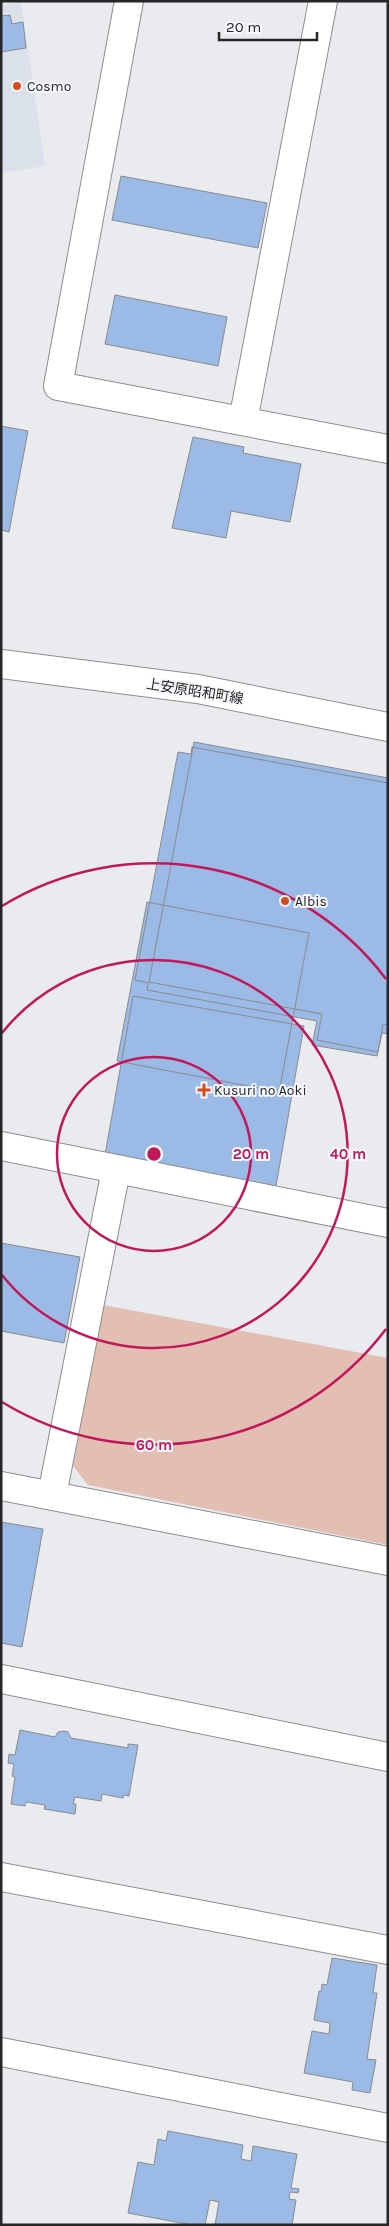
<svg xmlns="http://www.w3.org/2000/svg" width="389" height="2226" font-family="Karla,'Noto Sans JP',sans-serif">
	<rect width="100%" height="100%" fill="#e9ebee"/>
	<!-- built -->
	<path fill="#dae1ea" d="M21,2L45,166L1,173V5Z"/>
	<!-- green -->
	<path fill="#e2beb3" d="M103,1305L388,1358V1545L88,1485L73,1466Z"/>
	<!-- building -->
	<path fill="#9bbae5" stroke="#898b8e" d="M10,15L12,24L23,22L26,48L1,52V16Z
		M121,176L267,203L258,248L112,220Z
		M115,295L227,317L218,366L105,344Z
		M1,426L28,431L9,532L1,530Z
		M193,437L244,447L243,453L301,464L290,522L231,511L226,538L172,528Z
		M194,742L388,778V1025L383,1024L378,1052L317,1040L322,1014L149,982Z
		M192,747L388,783V1034L382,1033L377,1056L312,1045L317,1021L147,990L148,983L135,980L178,752L191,754Z
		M147,902L309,933L279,1092L117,1061Z
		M133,996L304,1026L276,1186L105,1155Z
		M1,1243L80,1257L64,1343L1,1331Z
		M1,1522L43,1529L22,1647L1,1643Z
		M20,1730L55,1737L58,1732L64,1731L68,1732L71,1738L128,1748V1744L138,1745L129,1796L124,1795L123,1798L102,1794L101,1801L75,1797L73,1804H76L75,1814L44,1809L45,1805L26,1802L25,1806L11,1804L15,1777L12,1776L14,1764L8,1763L9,1754L15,1755Z
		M332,1958L377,1965L373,1993H377L367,2059L376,2060L370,2093L352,2090L353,2082L304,2073L312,2031L329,2034L330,2023L314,2020L319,1991L321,1992L322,1984L327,1985Z
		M168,2131L243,2145L241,2159L251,2161L253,2146L297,2154L291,2188L299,2189L298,2193L290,2192L289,2199L296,2200L292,2225H215L219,2202L210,2200L205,2225H192L128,2213L138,2162L154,2165L158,2139L166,2141Z"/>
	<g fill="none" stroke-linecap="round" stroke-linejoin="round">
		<!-- minor casing -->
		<g stroke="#8b8d8f" stroke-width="30">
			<path id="minor" d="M129,1L58,386L388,449
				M243,421L323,1
				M1,1146L388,1223
				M1,1486L388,1561
				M52,1495L116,1170
				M1,1679L388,1757
				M1,1877L388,1950
				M1,2052L388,2128"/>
		</g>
		<!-- major casing -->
		<g stroke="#8b8d8f" stroke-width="30">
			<path id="major" d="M1,664L198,689L388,727"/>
		</g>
		<!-- minor -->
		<use href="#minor" stroke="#fff" stroke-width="28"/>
		<!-- major -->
		<use href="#major" stroke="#fff" stroke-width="28"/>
	</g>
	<!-- distance rings -->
	<g fill="none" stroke="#c2185b" stroke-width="2.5">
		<circle cx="154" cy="1154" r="97"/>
		<path d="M2 1033A194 194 0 1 1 2 1275"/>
		<path d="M386 1329A291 291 0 0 1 2 1402M2 906A291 291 0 0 1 386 979"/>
	</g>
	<!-- markers -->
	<g fill="#d44c1d" stroke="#f6f8fb" stroke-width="2">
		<circle cx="17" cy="86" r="5"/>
		<circle cx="285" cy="901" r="5"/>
		<path d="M201.5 1082.5h5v5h5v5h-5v5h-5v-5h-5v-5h5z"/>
	</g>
	<g text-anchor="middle" stroke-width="4" stroke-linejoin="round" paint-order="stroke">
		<!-- poi labels -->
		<g font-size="14" fill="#252627" stroke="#f6f8fb" text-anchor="start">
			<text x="27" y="91">Cosmo</text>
			<text x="295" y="906">Albis</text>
			<text x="214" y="1095">Kusuri no Aoki</text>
		</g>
		<!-- street labels -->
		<g font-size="14" fill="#252627" stroke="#f6f8fb">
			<text transform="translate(195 691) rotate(9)" y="5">上安原昭和町線</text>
		</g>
	</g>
	<circle cx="154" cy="1154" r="8" fill="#c2185b" stroke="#f6f8fb" stroke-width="2.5"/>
	<g font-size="15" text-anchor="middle" font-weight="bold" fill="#c2185b" stroke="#f6f8fb" stroke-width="4" stroke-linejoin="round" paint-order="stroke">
		<text x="251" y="1159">20 m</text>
		<text x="348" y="1159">40 m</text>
		<text x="154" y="1450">60 m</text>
	</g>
	<!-- border -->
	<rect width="389" height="2226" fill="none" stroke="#252627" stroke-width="5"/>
	<!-- scale -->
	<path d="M219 32v8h98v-8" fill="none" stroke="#252627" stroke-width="2.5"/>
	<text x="226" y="32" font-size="15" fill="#252627" stroke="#f6f8fb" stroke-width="4" paint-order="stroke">20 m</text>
</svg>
